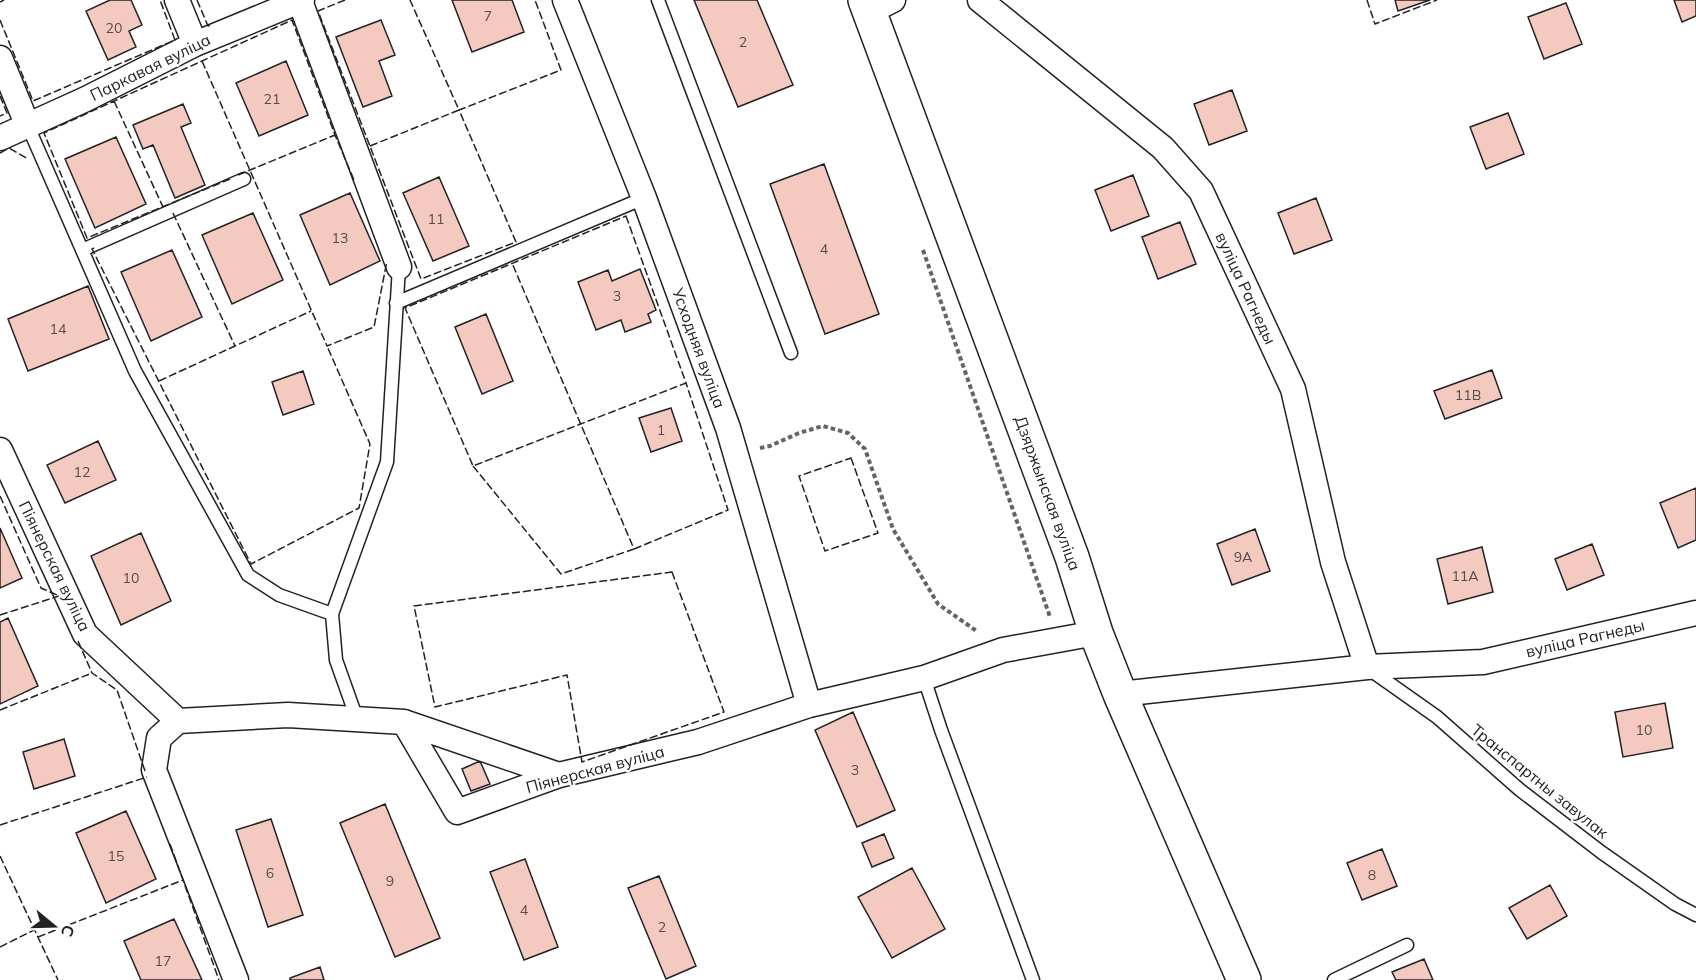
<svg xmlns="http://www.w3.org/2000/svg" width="1696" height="980" font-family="Mulish,sans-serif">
	<rect width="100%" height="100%" fill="#fff"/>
	<!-- building -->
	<path fill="#f3c9c0" stroke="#222" stroke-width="1.5" d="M110,0H131L142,25L129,31L136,47L108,60L86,11Z
		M452,0H512L524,32L472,52Z
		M694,0H757L793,85L738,107Z
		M1395,0H1430L1398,11Z
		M1674,0H1696V16L1682,22Z
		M1566,3L1582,44L1544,59L1528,17Z
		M381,20L395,55L379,61L392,96L363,107L336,37Z
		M286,61L308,115L259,136L236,83Z
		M1232,90L1247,131L1209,145L1194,104Z
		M183,104L191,123L181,127L205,185L175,198L153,145L143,149L133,125Z
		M1508,113L1524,154L1486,169L1470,127Z
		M116,137L146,204L95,228L65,159Z
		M824,164L879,314L825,334L770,184Z
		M1133,175L1149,216L1111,231L1095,190Z
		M439,177L469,246L433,261L403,193Z
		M350,193L380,261L330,285L300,215Z
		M1316,198L1332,240L1294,254L1278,213Z
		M253,213L283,280L232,304L202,235Z
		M1180,222L1196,264L1158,279L1142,237Z
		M172,250L202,317L151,341L121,272Z
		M640,269L656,310L648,314L651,322L625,332L621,320L596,330L578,282L608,270L612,281Z
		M88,286L109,339L28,371L8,319Z
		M486,314L513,381L482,394L455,327Z
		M1492,370L1502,398L1445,419L1434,391Z
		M303,371L314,404L283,415L272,382Z
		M671,408L682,441L651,452L639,418Z
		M98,441L116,480L65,503L47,465Z
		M1696,488V540L1678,548L1660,503Z
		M0,528L22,578L0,588Z
		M1255,529L1270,571L1232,585L1217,544Z
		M141,533L171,601L121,625L91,556Z
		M1592,544L1604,575L1567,590L1555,559Z
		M1482,547L1493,592L1448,604L1437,559Z
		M8,618L38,686L0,704V622Z
		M1665,703L1673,748L1623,757L1615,712Z
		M853,712L895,810L857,827L815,730Z
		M64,739L75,776L34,789L23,752Z
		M480,761L490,784L471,791L462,769Z
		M385,804L440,938L395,957L340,823Z
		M126,811L156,879L106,903L76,833Z
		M271,819L303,915L268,927L236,830Z
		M884,834L894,858L872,867L862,843Z
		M1382,849L1397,886L1362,900L1347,863Z
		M525,859L558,947L524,960L490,872Z
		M912,868L945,929L892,958L858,897Z
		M659,876L696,966L666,979L628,888Z
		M1550,885L1567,916L1527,939L1509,908Z
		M174,919L202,980H141L124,941Z
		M1424,959L1433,980H1396L1392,972Z
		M320,967L324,980H290V978Z"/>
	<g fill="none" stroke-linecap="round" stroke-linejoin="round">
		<!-- service casing -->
		<g stroke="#222" stroke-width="15">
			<path id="service" d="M658,0L791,353
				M27,124L135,371L248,575L279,595L332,614L387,462L399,267
				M82,250L244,179
				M396,303L644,198
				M332,614L336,660L357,719
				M1369,669L1437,717L1520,790L1601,852L1675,904L1696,915
				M924,678L941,730L1033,980
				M1334,980L1407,945"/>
		</g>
		<!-- minor casing -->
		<g stroke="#222" stroke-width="27">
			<path id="minor" d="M177,0L195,44
				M565,0L644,198L728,428L809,705
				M980,0L1163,148L1201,191L1293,389L1333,562L1367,667
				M300,1L399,267
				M869,12L893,0
				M0,58L27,124
				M0,138L86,99L195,44L302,0
				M0,450L85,634L178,721L159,738L154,770L236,980
				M1120,694L1367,667L1483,662L1696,613
				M178,721L288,715L404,722L457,812L559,775L698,742L809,705L924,678L1003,650L1096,633
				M404,722L559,775"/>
		</g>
		<!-- primary casing -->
		<g stroke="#222" stroke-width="36">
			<path id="primary" d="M865,0L1072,557L1096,633L1120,694L1244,980"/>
		</g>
		<!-- path -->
		<path stroke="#646464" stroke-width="4" stroke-dasharray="4.5 3" stroke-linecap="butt" d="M923,250L1050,617
			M760,448L770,446L799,433L823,426L848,433L865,449L893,529L938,604L978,632"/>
		<!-- service -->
		<use href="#service" stroke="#fff" stroke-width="12"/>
		<!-- minor -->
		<use href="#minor" stroke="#fff" stroke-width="24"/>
		<!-- primary -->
		<use href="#primary" stroke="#fff" stroke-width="33"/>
		<!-- fence -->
		<path stroke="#222" stroke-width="1.5" stroke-dasharray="8 3" stroke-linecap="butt" d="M197,0L208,26L212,25
			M345,0L318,11L421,279L516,242L459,110L561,70L535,0
			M1367,0L1375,24L1437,0
			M0,2L4,0
			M0,20L33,101L175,40L160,0
			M202,61L327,346L374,327L387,261
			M0,96L7,113L0,116
			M114,101L163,207
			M370,146L459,110L410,0
			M0,153L9,148L28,159
			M238,175L335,135
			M230,179L87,238L44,133L292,20L335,135L354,180
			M173,213L235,346
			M626,216L686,383L473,466L405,308Z
			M94,248L92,249L251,564L359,508L370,444L327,346
			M159,381L311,311
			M851,458L878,533L825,551L799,476Z
			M473,466L561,574L634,549L512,263
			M0,496L41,588L57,595
			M634,549L728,510L686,383
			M672,572L724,712L582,762L567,675L435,707L414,606Z
			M0,615L59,596
			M78,641L92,673L117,690L145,771
			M0,710L92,673
			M0,825L147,777
			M170,844L219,980
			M0,856L58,980
			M38,937L183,880
			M0,947L34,930"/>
	</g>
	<g text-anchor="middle" stroke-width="4.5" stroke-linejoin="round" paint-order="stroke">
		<!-- number labels -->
		<g font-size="14" fill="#564c4a">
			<text x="488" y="21">7</text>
			<text x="114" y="33">20</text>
			<text x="743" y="47">2</text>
			<text x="272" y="104">21</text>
			<text x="436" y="224">11</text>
			<text x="340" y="243">13</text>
			<text x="824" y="254">4</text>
			<text x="617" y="301">3</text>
			<text x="58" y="334">14</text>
			<text x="1468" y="400">11В</text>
			<text x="661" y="435">1</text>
			<text x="82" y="477">12</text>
			<text x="1243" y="562">9А</text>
			<text x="1465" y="581">11А</text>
			<text x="131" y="583">10</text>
			<text x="1644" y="735">10</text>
			<text x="855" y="775">3</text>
			<text x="116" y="861">15</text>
			<text x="270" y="878">6</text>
			<text x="1372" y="880">8</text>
			<text x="390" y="886">9</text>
			<text x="524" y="915">4</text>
			<text x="662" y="932">2</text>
			<text x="163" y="966">17</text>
		</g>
		<!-- street labels -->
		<g font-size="16" fill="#222" stroke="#fff">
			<text transform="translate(150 67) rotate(-26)" y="6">Паркавая вуліца</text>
			<text transform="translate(1246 288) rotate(65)" y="6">вуліца Рагнеды</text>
			<text transform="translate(699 348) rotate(70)" y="6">Усходняя вуліца</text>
			<text transform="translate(1048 493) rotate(70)" y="6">Дзяржынская вуліца</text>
			<text transform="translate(55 566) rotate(64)" y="6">Піянерская вуліца</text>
			<text transform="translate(1585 638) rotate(-13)" y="6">вуліца Рагнеды</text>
			<text transform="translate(595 769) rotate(-15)" y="6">Піянерская вуліца</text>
			<text transform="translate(1540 781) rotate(39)" y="6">Транспартны завулак</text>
		</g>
	</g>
	<!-- north arrow -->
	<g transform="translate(54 926) rotate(109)" stroke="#ffffff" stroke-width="4.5" paint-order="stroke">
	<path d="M0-4.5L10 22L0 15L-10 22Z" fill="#222222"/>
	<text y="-9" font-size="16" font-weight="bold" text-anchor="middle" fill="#222222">С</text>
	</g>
</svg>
